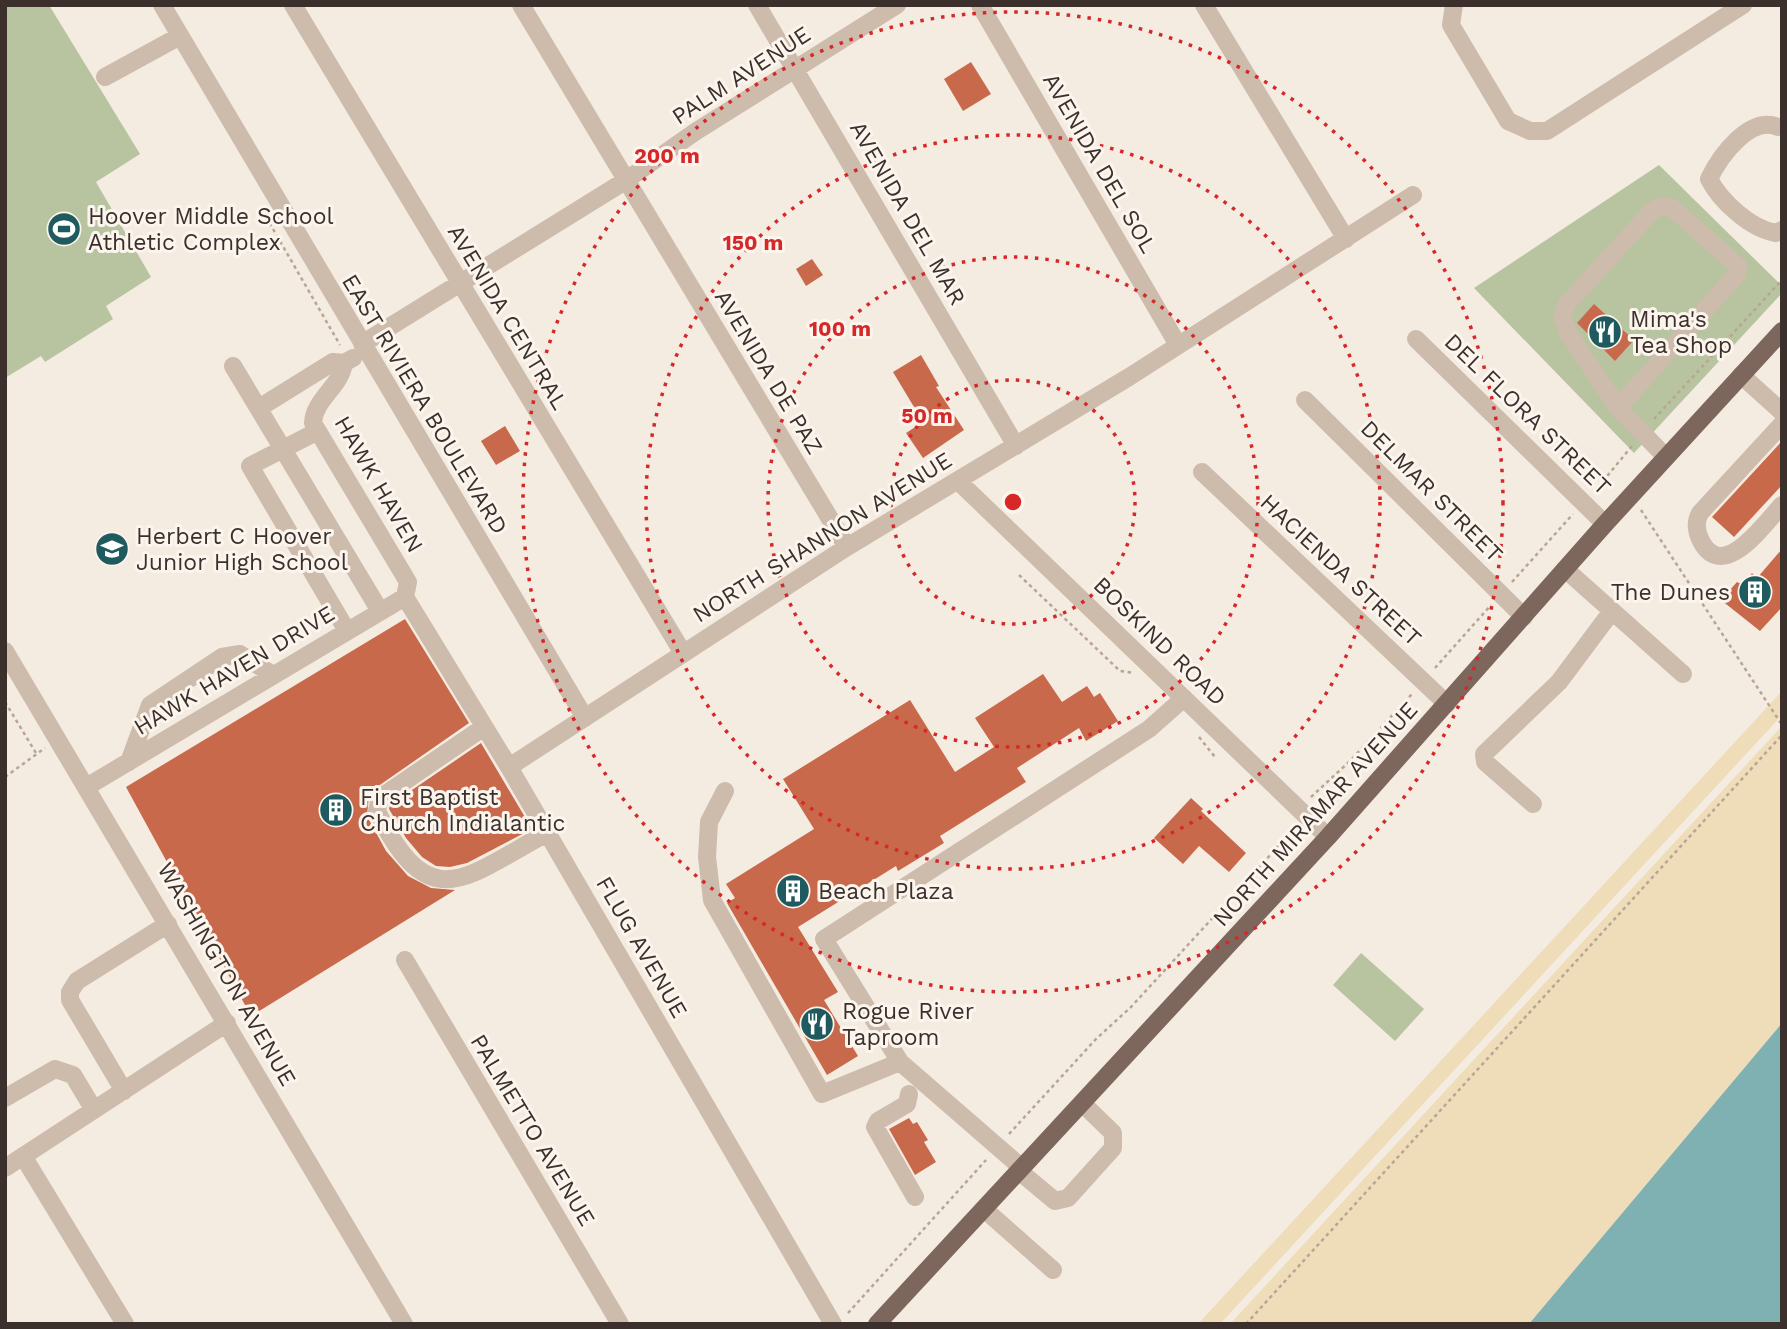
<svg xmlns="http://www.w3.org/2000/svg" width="1787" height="1329" font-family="'Work Sans',sans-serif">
	<rect width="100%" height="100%" fill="#f4ebe1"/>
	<!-- green -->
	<path fill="#b8c4a0" d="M5,5H49L140,154L96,182L151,277L106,306L113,319L45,362L41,356L5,378Z
		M1659,165L1782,286V293L1634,453L1474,288Z
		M1361,953L1424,1009L1395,1041L1333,985Z"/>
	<!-- sand -->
	<path fill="#efdcb8" d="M1782,691V715L1220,1324H1198Z
		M1782,726V1023L1529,1324H1230Z"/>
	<!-- water -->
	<path fill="#7fb0b2" d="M1782,1023V1324H1529Z"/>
	<!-- building -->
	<path fill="#c8694b" d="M971,62L991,94L963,111L944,79Z
		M812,259L823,275L806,286L796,269Z
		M1594,304L1634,340L1615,361L1577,323Z
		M921,355L939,386L936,387L964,430L923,458L906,433L923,422L893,372Z
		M505,426L520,451L496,465L481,441Z
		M1782,441V485L1734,537L1712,517Z
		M1782,549V607L1760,631L1721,600L1737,582L1743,585L1752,573L1757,578Z
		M405,619L469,723L374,789L369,795L367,816L386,851L408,876L431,888L455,890L251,1016L126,787Z
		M1043,674L1062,702L1087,686L1094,697L1100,693L1118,721L1086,741L1079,728L1017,768L1026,782L940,836L944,843L898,871L896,866L798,927L838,992L824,1000L858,1056L827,1075L727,903L735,898L726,884L814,829L783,779L910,700L955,772L994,747L975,718Z
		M481,743L532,829L467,863L450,867L436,866L422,857L406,838L389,809L390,805Z
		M1191,798L1203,809L1201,811L1246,853L1229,872L1199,846L1183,864L1154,838Z
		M909,1118L913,1124L917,1122L928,1140L924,1142L936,1162L915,1175L889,1129Z"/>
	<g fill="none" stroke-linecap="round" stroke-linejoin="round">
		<!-- path -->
		<path stroke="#b9a596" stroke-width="2.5" stroke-dasharray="3.5 3.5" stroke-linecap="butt" d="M266,217L340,345
			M1654,419L1782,280
			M1594,492L1632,446
			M1641,510L1782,725
			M1019,575L1120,671L1134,673
			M1512,582L1573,514
			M1435,668L1491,605
			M5,702L36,753
			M1199,737L1215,757
			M5,777L45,748
			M1311,797L1350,761L1412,694
			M1009,1134L1096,1039L1131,1007L1296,827
			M848,1313L986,1160
			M1246,1324L1782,735"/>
		<!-- minor -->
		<path stroke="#cdbbac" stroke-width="18" d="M162,5L585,718
			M293,5L683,653
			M521,5L847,547
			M757,5L1016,446
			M980,5L1178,345
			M1204,5L1346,239
			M1454,5L1451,25L1508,121L1530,131H1547L1743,5
			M105,77L180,36
			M1778,127C1750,115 1720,156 1709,179C1721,202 1751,229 1776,233L1782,230
			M1416,339L1605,524
			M362,344L625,181L695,132L897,5
			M344,363C341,387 314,399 313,423L408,582L405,597
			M233,366L380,611
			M1741,375L1782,412
			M1305,400L1524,617
			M259,408L333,362L344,363L353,358
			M1618,408L1737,274L1738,266L1671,207L1661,206L1651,212L1567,304L1562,317L1569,334L1618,408L1666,457
			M1782,424L1700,513C1695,522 1696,530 1700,539C1722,585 1763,525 1782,505
			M318,431L250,466L347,631
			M1202,472L1447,704
			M958,481L1328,837
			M1565,569L1683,674
			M405,597L509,767L833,1324
			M5,651L404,1324
			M484,727L380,798L377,811C430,919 465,877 547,833
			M129,762L150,705L222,657L240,654L273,675
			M509,767L847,547L1129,377L1413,195
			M88,786L405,597
			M725,791L709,822L707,857L712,900L822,1094L900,1062
			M1533,804L1485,762L1484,754L1559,682L1612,611
			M405,960L620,1324
			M124,1091L70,1000V992L77,981L168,924
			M909,1094L907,1104L878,1121L875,1127L915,1197
			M5,1098L55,1069L73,1075L94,1110
			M23,1156L125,1324
			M5,1168L227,1023
			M1022,1168L900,1062L824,939L1149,729L1184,698
			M1019,1171L1055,1201L1068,1198L1113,1148V1133L1082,1103
			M984,1209L1053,1270"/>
		<!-- major -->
		<path stroke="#7d675c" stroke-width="18" d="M877,1324L1328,837L1605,524L1782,331"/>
	</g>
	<!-- distance rings -->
	<g fill="none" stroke="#d62828" stroke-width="3.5" stroke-dasharray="3.5 7">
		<circle cx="1013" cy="502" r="122"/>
		<circle cx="1013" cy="502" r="245"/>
		<circle cx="1013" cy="502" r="367"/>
		<circle cx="1013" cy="502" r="490"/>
	</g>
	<!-- icons -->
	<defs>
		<g id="stadium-disc" transform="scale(1.75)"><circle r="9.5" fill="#1f5a5e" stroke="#fbf5ee"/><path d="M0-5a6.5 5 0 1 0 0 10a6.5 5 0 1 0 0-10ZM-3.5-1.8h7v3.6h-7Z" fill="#fff"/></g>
		<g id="restaurant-disc" transform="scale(1.75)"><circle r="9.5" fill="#1f5a5e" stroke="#fbf5ee"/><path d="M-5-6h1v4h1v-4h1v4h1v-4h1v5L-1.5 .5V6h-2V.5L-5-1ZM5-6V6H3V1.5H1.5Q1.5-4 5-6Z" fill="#fff"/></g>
		<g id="school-disc" transform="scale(1.75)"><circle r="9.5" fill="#1f5a5e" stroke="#fbf5ee"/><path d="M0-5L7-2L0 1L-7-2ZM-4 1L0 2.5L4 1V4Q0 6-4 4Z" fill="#fff"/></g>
		<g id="building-disc" transform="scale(1.75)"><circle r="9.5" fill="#1f5a5e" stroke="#fbf5ee"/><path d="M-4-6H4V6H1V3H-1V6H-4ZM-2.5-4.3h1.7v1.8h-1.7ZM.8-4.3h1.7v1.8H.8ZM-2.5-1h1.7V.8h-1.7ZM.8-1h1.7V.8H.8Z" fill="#fff"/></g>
	</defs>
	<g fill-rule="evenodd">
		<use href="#stadium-disc" x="64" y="229"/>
		<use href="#restaurant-disc" x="1605" y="332"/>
		<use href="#school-disc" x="112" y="549"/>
		<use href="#building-disc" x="1755" y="592"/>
		<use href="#building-disc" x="336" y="810"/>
		<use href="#building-disc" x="793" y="891"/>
		<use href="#restaurant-disc" x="817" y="1024"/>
	</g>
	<g text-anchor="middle" stroke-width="6" stroke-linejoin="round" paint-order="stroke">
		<!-- street labels -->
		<g font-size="23" fill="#3b302b" stroke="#fbf5ee">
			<text transform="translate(741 75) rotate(-33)" y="8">PALM AVENUE</text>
			<text transform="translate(1100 163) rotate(60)" y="8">AVENIDA DEL SOL</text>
			<text transform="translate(908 213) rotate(60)" y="8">AVENIDA DEL MAR</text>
			<text transform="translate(508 317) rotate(59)" y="8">AVENIDA CENTRAL</text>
			<text transform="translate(769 372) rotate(59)" y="8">AVENIDA DE PAZ</text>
			<text transform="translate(425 404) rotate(59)" y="8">EAST RIVIERA BOULEVARD</text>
			<text transform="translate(1528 414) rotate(44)" y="8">DEL FLORA STREET</text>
			<text transform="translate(379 484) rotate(60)" y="8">HAWK HAVEN</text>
			<text transform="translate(1432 491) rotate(45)" y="8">DELMAR STREET</text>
			<text transform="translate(822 537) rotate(-32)" y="8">NORTH SHANNON AVENUE</text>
			<text transform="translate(1341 570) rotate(43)" y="8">HACIENDA STREET</text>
			<text transform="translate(1160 641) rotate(44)" y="8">BOSKIND ROAD</text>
			<text transform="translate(234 670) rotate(-31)" y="8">HAWK HAVEN DRIVE</text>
			<text transform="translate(1315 814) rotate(-48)" y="8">NORTH MIRAMAR AVENUE</text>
			<text transform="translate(642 947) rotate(60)" y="8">FLUG AVENUE</text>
			<text transform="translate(227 974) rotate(60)" y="8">WASHINGTON AVENUE</text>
			<text transform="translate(533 1130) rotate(59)" y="8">PALMETTO AVENUE</text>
		</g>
		<!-- poi labels -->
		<g font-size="23" fill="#3b302b" stroke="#fbf5ee" text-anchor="start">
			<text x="88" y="224">Hoover Middle School<tspan x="88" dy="26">Athletic Complex</tspan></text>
			<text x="1630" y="327">Mima's<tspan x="1630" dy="26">Tea Shop</tspan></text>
			<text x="136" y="544">Herbert C Hoover<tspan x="136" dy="26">Junior High School</tspan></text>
			<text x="1730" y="600" text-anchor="end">The Dunes</text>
			<text x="360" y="805">First Baptist<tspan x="360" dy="26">Church Indialantic</tspan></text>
			<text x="818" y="899">Beach Plaza</text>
			<text x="842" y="1019">Rogue River<tspan x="842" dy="26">Taproom</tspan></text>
		</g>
	</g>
	<circle cx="1013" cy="502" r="10" fill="#d62828" stroke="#fbf5ee" stroke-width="3.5"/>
	<g font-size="21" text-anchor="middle" font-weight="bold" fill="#d62828" stroke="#fbf5ee" stroke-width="6" stroke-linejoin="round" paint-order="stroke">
		<text x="667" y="163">200 m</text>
		<text x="753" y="250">150 m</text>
		<text x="840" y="336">100 m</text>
		<text x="927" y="423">50 m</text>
	</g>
	<!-- border -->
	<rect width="1787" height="1329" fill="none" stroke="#3b302b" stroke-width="14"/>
</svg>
